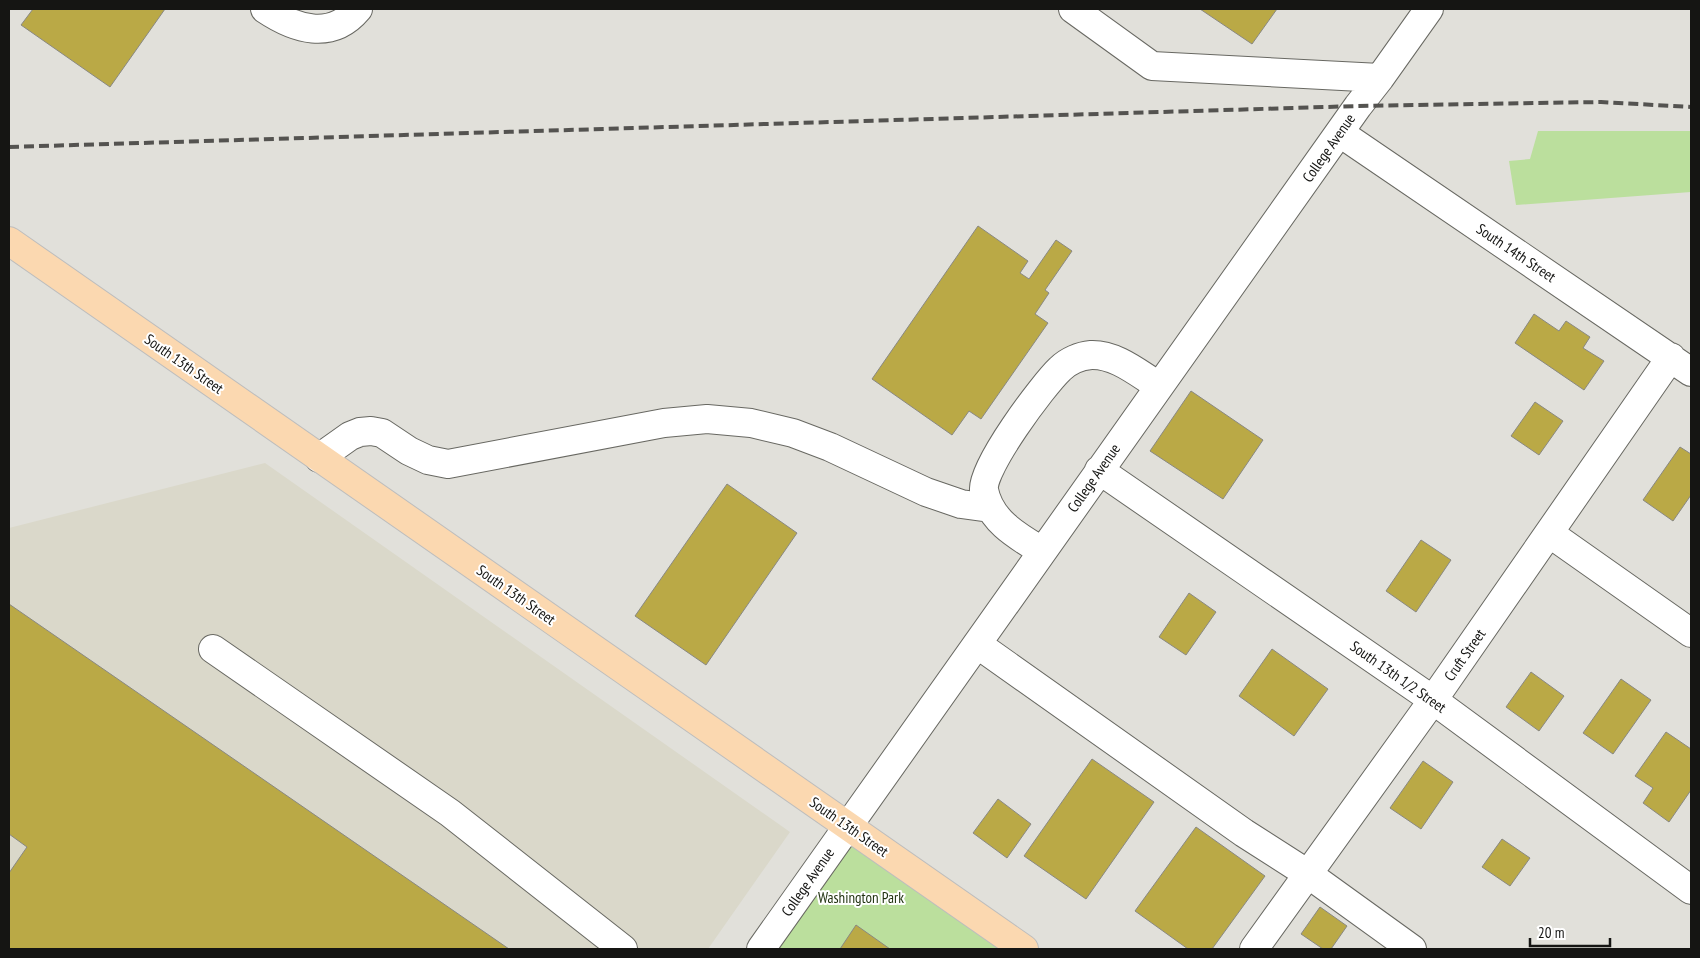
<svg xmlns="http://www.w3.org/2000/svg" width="1700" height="958" font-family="'PT Sans Narrow',sans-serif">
	<rect width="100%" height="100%" fill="#e1e0da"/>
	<!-- built -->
	<path fill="#dad8ca" d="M265,463L790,832L708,949H9V528Z"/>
	<!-- green -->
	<path fill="#bbdf9d" d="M1538,131H1691V192L1516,205L1509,161L1530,159Z
		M848,826L1023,949H761Z"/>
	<!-- building -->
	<path fill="#baa946" stroke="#898882" d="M33,9H165L110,87L21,25Z
		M1200,9H1277L1252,44Z
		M978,226L1028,261L1020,273L1029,279L1056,240L1072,251L1045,290L1049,293L1035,314L1048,323L981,419L969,411L952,435L872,379Z
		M1534,314L1559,331L1566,321L1590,337L1583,348L1604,361L1584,390L1515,343Z
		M1191,391L1263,440L1223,499L1150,451Z
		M1535,402L1563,421L1539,455L1511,436Z
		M1680,447L1691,454V495L1673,521L1643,500Z
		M727,484L797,533L706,665L635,616Z
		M1421,540L1451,560L1416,612L1386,591Z
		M1189,593L1216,612L1186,655L1159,637Z
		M9,604L509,949H9V873L27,847L9,834Z
		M1272,649L1328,689L1294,736L1239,696Z
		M1531,672L1564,696L1539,731L1506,707Z
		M1621,679L1651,700L1613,754L1583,733Z
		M1666,732L1691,749V790L1669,822L1643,803L1653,788L1635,776Z
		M1092,759L1154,802L1086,899L1024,856Z
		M1423,761L1453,782L1421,829L1390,808Z
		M998,799L1031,824L1007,858L973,833Z
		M1196,827L1265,876L1212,949H1188L1135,911Z
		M1502,839L1530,858L1510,886L1482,867Z
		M1320,907L1347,926L1331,949H1323L1301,934Z
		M856,925L890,949H840Z"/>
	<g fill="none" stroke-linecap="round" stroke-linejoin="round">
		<!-- minor casing -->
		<g stroke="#686862" stroke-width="30">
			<path id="minor" d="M265,9C295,29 331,41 358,9
				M1073,9L1152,66L1380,78
				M1340,133L1691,372
				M319,458L350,436L360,432L371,431L382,433L409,451L428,460L448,464L664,423L707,419L751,423L793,433L830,447L926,492L961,504L990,508
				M1099,470L1433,700L1691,890
				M1549,533L1691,633
				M1042,551C1017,536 990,521 984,490C981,468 1043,385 1060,369C1068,361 1080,356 1091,355C1116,354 1139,374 1159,386
				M977,644L1244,833L1308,874L1412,949
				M213,649L450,813L623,949
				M761,949L1358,106L1380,78L1429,9
				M1254,949L1433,700L1671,357"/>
		</g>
		<!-- major casing -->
		<g stroke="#bdbdbd" stroke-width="30">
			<path id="major" d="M9,241L1024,949"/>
		</g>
		<!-- minor -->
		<use href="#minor" stroke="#fff" stroke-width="28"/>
		<!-- major -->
		<use href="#major" stroke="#fbd8b0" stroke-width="28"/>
		<!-- rail -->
		<path stroke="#545350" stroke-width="4" stroke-dasharray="10 5" stroke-linecap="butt" d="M9,147L1358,106L1601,102L1691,107"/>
	</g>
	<g text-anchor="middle" stroke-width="4" stroke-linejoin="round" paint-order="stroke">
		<!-- street labels -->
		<g font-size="15" fill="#151513" stroke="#fff">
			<text transform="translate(1329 148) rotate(-55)" y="5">College Avenue</text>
			<text transform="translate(1516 253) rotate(34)" y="5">South 14th Street</text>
			<text transform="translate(184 364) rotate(35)" y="5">South 13th Street</text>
			<text transform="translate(1094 478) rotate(-55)" y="5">College Avenue</text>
			<text transform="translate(516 595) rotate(35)" y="5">South 13th Street</text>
			<text transform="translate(1465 655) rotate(-55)" y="5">Cruft Street</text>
			<text transform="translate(1398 677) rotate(35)" y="5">South 13th 1/2 Street</text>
			<text transform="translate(849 827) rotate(35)" y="5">South 13th Street</text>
			<text transform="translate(808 882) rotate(-55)" y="5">College Avenue</text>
		</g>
		<!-- park labels -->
		<g font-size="15" fill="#1f300e" stroke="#fff">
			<text x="861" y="903">Washington Park</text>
		</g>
	</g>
	<!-- border -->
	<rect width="1700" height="958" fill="none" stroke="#151513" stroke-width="20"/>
	<!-- scale -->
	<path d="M1530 938v8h80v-8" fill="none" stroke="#151513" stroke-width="2.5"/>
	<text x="1538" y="938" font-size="15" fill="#151513" stroke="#ffffff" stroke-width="4" paint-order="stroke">20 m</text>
</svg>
